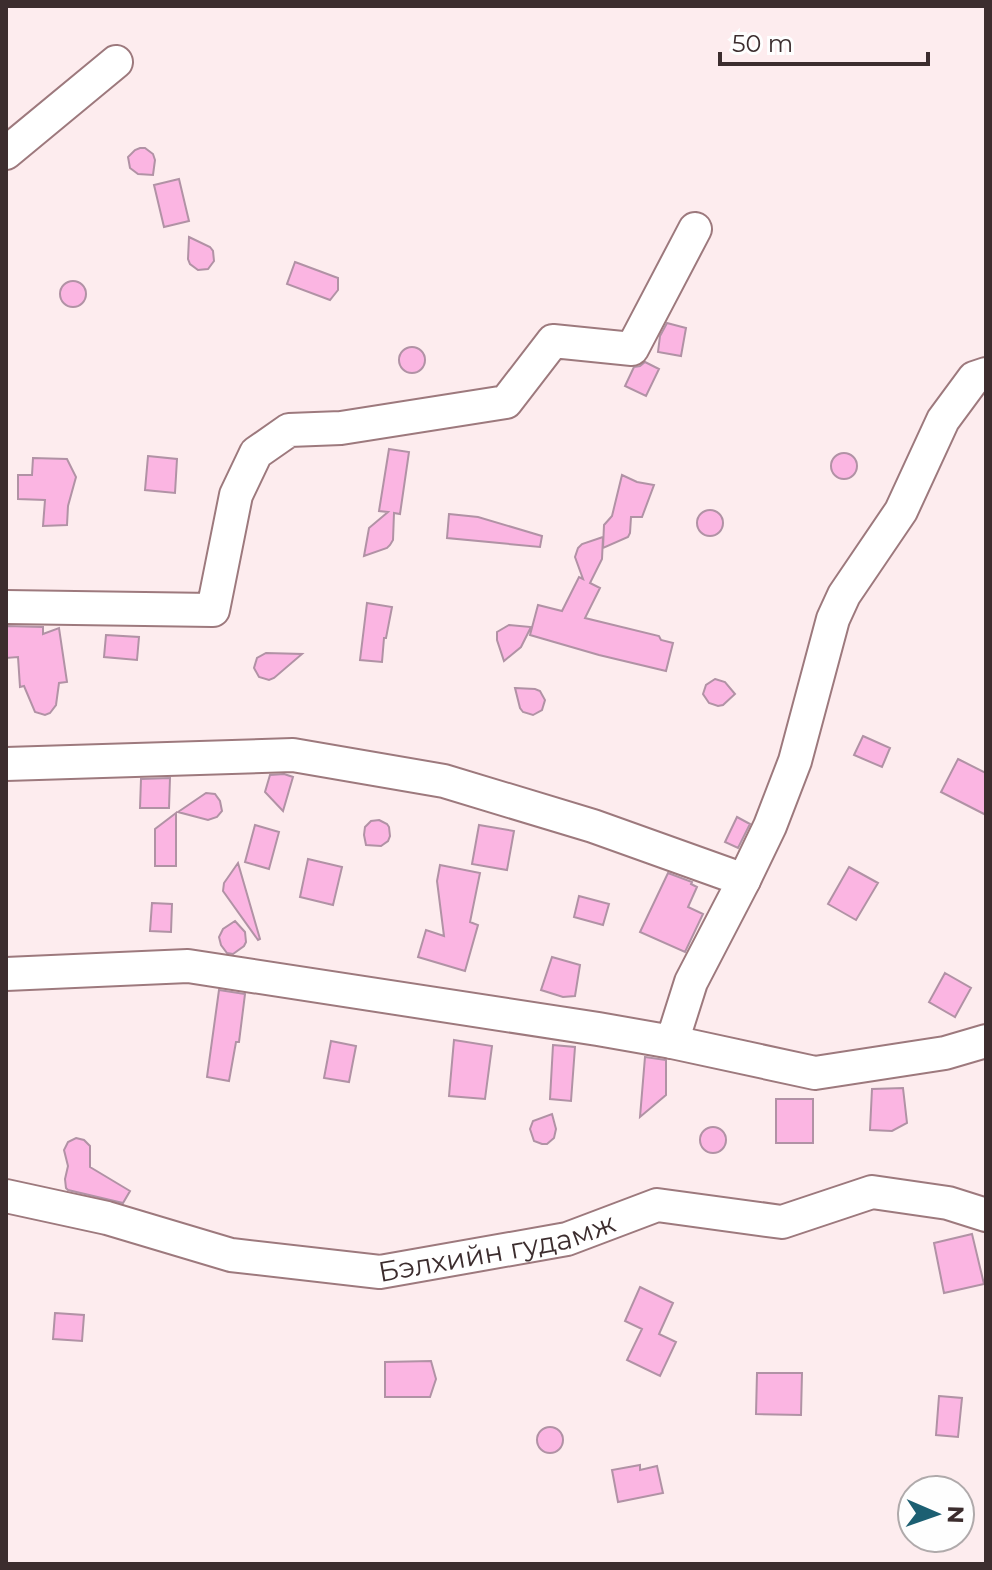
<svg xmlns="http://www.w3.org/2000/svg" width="992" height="1570" font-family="Montserrat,sans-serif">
	<rect width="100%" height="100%" fill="#fdecee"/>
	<!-- building -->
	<path fill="#fbb5e2" stroke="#b192a5" stroke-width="2" d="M140,148H145L153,154L155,160L153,175L138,174L130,168L128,157L135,150Z
		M179,179L189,221L164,227L154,185Z
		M189,237L210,247L213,251L214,261L208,269L198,270L190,264L188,259Z
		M295,262L338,278V290L330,300L287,284Z
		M60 294a13 13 0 1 1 26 0a13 13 0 1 1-26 0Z
		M667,323L686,328L681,356L658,352L660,336Z
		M399 360a13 13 0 1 1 26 0a13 13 0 1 1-26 0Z
		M645,362L659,369L646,396L625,386L634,367L640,366Z
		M389,449L409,452L400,514L394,513L393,540L390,545L387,548L364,556L369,528L388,512L379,511Z
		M831 466a13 13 0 1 1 26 0a13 13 0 1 1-26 0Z
		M148,456L177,459L175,493L145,490Z
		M33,458L67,459L76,477L68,506L67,525L43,526L45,500L18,499V475H32Z
		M622,475L637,482L654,485L642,517H631L630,533L628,537L603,548L604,525L612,516Z
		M697 523a13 13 0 1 1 26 0a13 13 0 1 1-26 0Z
		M449,514L478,517L542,536L540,547L447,538Z
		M603,537L602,559L590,583L600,588L585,618L659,636L661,640L673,643L666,671L599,655L530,635L538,605L562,611L579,577L583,579L575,557L578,548L582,544Z
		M367,603L392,607L386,638H384L382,662L360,660Z
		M509,625L531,627L521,647L504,661L497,640V632Z
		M6,626L43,627V634L59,628L67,682L59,683L56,705L50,713L45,715L35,712L24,686L20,687L18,657L6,658Z
		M106,635L139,637L137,660L104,657Z
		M266,653L302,654L274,678L269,680L259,677L254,668L257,658Z
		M715,679L725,682L735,694L723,705L718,706L709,703L703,694L706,685Z
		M515,688L535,689L540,691L545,700L542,710L533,715L523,712L520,708Z
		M863,736L890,748L882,767L854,755Z
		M958,759L986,773V815L941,792Z
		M284,774L293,777L283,811L265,792L270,775Z
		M170,778L169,808H140L141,779Z
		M206,793L215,794L220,801L222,811L217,817L208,820L178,812Z
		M176,813V866H155V829Z
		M737,817L750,824L738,848L725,842Z
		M379,820L387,824L389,827L390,836L388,841L381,846L366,845L364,835L365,827L371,821Z
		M255,825L279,832L269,869L245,862Z
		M479,825L514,831L507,870L472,864Z
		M308,859L342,867L333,905L300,897Z
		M238,863L260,939L258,940L223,891L224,883Z
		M440,865L480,873L470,922L478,925L465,971L418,957L426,930L444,936L437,881Z
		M849,867L878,883L856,920L828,904Z
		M668,873L692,882L691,884L697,887L688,907L703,914L685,952L640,932Z
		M579,896L609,904L603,925L574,917Z
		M152,903L172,904L171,932L150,931Z
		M235,921L245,932L246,942L244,946L233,954L227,953L221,945L219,937L223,929Z
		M552,957L580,965L575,996L563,997L541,990Z
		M945,973L971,988L955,1017L929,1002Z
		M219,990L245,994L239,1042H236L229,1081L207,1077Z
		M454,1040L492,1046L485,1099L449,1096Z
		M331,1041L356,1046L349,1082L324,1078Z
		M553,1045L575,1047L571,1101L550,1099Z
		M645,1057L666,1060V1095L640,1117Z
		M903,1088L907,1123L892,1131L870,1130L872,1089Z
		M776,1099H813V1143H776Z
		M552,1114L556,1129L554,1138L547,1144H542L534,1141L530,1129L533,1121Z
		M700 1140a13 13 0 1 1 26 0a13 13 0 1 1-26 0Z
		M76,1138L84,1140L90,1146V1167L130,1191L123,1203L68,1190L66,1188L65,1179L68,1166L64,1150L68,1142Z
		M972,1234L984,1284L944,1293L934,1243Z
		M640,1287L673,1303L659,1334L676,1342L660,1376L627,1360L642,1329L625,1321Z
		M55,1313L84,1315L82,1341L53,1339Z
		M431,1361L436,1379L430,1397H385V1362Z
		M757,1373H802L801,1415L756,1414Z
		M939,1396L962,1398L958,1437L936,1435Z
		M537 1440a13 13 0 1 1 26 0a13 13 0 1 1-26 0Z
		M640,1465V1470L657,1466L663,1493L618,1502L612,1470Z"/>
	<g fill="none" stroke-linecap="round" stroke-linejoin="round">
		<!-- street casing -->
		<g stroke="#9d797d" stroke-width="36">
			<g id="street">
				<path d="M6,153L116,62"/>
				<path d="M6,607L213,610L236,495L256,453L289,430L341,428L506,402L553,341L632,349L695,229"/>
				<path d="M6,764L293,755L444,781L593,826L744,880L691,982L672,1042L598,1029L188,966L6,974"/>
				<path d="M744,880L770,826L795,761L833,619L844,595L901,511L943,420L974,378L986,374"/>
				<path d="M672,1042L815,1073L945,1053L986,1041"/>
				<path id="s1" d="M6,1196L107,1218L231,1255L380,1272L567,1239L657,1205L782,1222L872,1192L948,1203L986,1215"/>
			</g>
		</g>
		<!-- street -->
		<use href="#street" stroke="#fff" stroke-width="32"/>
	</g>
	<g text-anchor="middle" stroke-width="7" stroke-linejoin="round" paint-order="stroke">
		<!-- street labels -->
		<g font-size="28" fill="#3c2d2e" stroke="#fefefe">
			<text dy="10" stroke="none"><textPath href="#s1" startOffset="502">Бэлхийн гудамж</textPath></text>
		</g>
	</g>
	<!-- border -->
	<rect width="992" height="1570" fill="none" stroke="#3c2d2e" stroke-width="16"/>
	<!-- north arrow -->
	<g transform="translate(936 1514) rotate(92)"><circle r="38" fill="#fefefe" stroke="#b0aaab" stroke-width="2"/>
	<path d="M0-6L14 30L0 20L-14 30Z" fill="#1c5f72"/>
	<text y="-12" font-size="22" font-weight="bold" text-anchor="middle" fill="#3c2d2e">N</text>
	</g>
	<!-- scale -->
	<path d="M720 52v12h208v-12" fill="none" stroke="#3c2d2e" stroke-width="4"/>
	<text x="732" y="52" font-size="24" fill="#3c2d2e" stroke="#fefefe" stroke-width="6" paint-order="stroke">50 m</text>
</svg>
